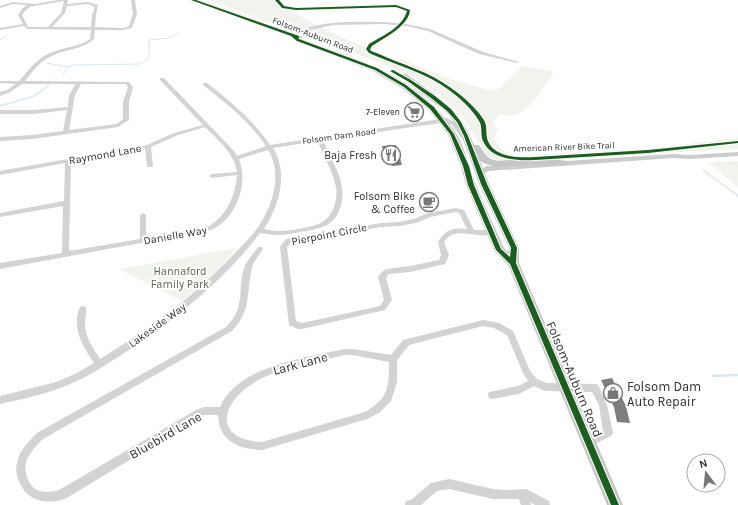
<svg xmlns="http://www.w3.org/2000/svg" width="738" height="505" font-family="Karla,sans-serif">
	<rect width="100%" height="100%" fill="#fff"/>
	<!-- green -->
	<path fill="#f1f4ec" d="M208,0H281C295,21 369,48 395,60H403L444,77L490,91L499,89L523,66L552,71L553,73C545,85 529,112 515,115C510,116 504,115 499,114L493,123L498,129L494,138C500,150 505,153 518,156L654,148L738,138V149L499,161L487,156L464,118L443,98L414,77L360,55Z
		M738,161V187L708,162Z
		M237,248L214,274L182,301L119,269Z"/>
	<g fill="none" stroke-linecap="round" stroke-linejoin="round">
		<!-- stream-far3 -->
		<path stroke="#dae8f0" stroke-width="1" d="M0,40L6,36
			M47,63L67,67
			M63,75L67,67L74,65L140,64L149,58V40L169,38L179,33"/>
		<!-- stream-far2 -->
		<path stroke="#dae8f0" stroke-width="1.5" d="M0,106L34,96L49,85
			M703,170L734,193"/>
		<!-- stream-far1 -->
		<path stroke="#dae8f0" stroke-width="2" d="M733,192L738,196"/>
		<!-- stream -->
		<path stroke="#dae8f0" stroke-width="2.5" d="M713,376L738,375"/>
	</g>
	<!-- building -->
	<path fill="#7e7e7e" d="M396,145L402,165L392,166L391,163H386L382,146Z
		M612,378L626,406L630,423L617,422L614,407L601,380Z"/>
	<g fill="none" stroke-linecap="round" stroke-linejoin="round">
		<!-- minor -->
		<path fill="#d3d3d3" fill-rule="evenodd" d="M58,0H68L67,4L88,2L98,5L96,15L95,27L123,28L129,26L133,14L131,0H135L137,14L132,28L123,30H95L94,39C82,50 64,49 50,57C39,62 32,72 25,81L129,82L133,87L129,102V120L118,127L32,139L0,141V137L32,135L63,131L67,110L34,114H0V110H34L68,107L69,95L76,84H22L10,92L0,96V92L7,90L16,84L0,83V81H19C28,71 35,61 46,55C60,47 77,48 90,39L91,30L27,29L24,26L0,30V28L23,24L18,15L22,9L27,5L13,4L0,8V6L13,2L35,4ZM64,1L61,13L48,27H28L22,15L25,11L31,6H35ZM88,4L95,7L92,15L91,27H52L65,13L67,6ZM81,84H126L128,87L123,102V119L117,124L69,130L75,95Z
			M384,22L406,24L430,29L483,52L519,62L517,63L479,54L428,31L406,26L384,24L334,25L310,30L295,37L291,36C316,19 355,22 384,22Z
			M160,78H164L234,151L237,156L266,146C250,122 226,103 203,85V83H207C230,101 254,121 270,145L447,118L456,123L473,146L472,147H468L452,125L447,122L323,140C329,156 340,171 342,188C344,201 339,219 327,225C318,229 309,231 300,232C293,233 286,235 279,235C273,235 267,234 260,233C224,281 175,319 126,352C107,364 88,377 68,385C46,394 23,399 0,404V396L56,382L75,374L94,363C83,347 71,327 80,307L83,306L86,307C87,312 85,318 85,323C85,337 93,348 100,359C149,329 195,296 234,254C245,243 256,232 263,219C275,199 281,170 268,150L239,159C249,184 236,219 211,230L0,269V263L62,253L63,206L0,217V213L64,201L65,163L0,175V171L147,145L174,133L203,125L160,80ZM205,127C218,140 234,153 237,172L212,174L209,176L212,178L237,175C236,194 226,218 207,227C201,229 193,230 186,231C173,233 160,236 146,238V215L143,213L140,215V239L69,251L71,162L145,148L147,166L148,167H152L153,166L151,147L178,135ZM318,141C323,156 333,171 336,187C338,198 334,214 324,221C316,227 290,231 279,231C274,231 269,230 264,229C279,206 289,173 273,148Z
			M456,208L464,210L474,230H492L495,232L494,234C489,235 483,236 478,235C465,234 453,229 444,242L449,255L445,264L410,272L389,274L386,278L392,300L385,310L302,329H298L289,325L280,247L286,239L381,223L399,222L414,219L428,213ZM456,212L459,213L467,229C453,227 445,230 438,242L441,255L439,260L410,266L387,269C383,270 380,274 378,277L384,300L380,306L302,323L296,321L287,247L290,243L381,227L399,226L416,223L430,217Z
			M258,247H262L263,249L254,262L252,268C246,293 252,310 232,331L43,439C37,445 31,451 27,459C23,469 27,485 37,490C44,493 53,492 59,490L196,410L204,407H220C237,366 307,357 345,349H353L391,355L403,340L483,320L499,323L513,331L530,371L537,379L546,383L595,384L598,385L607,405L613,433L611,436L589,447L586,446L584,443L586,440L603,431L599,405L592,392L545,391L534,386L519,394L492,399L489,398L488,395L489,392L518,386L528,381L523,373L507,335L494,328L483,326L409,345L397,360V382L391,401L379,413L367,419L262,450C238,449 219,441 218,415H204L65,499C46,505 26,501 19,481C17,476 15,470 17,463C19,451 28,442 37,433L226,327C246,307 237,292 244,268C247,260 253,254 258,247ZM345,355H353L389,362C389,387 389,398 365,412L262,442C250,441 234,439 228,426C225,418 228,409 232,403C256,369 308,364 345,355Z
			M449,479L493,489L506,490L526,489L549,501L550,505H535L530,502L531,505H521L519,499H493L449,489L437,491L421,505H405L406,501L411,500L431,483Z"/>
		<!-- secondary -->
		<path fill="#ccc" fill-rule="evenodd" d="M738,152V156L690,159L673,158L489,171L480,175L476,172L487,166L673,154L690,155Z"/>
		<!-- primary -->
		<path fill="#c6c6c6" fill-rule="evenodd" d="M190,0H199L301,36L302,37L301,39C360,60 419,76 456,133C466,149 469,169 477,187C485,207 495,228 504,248L508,252L509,248L479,184L462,136L455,123L446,112L399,76L400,74H406C437,96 460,108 474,145H479C485,154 487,159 498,161L538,158L568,161L570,163L565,166L538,164L498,167L486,164L480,161L489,184L519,248V263L623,505H607L508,265L494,250L466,185L461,166L448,134L429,110L402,88L373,71L296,41L291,37Z"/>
		<!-- cycleway casing -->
		<g stroke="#fff" stroke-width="2">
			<path id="cycleway" d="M191,0H196L299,36V38H298L299,39L377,68L406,85L434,107L454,134L469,166L474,185L501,249L510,257L511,248L481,184L464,136L457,122L447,111L431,98L409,82L390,71L393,70L411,80L435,96L451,109L461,122L468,136L487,184L517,248L516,263L619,505H611L510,264L496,250L468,185L463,166L450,134L430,109L404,87L375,70L297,41L291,36Z
				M275,0H279L284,6L296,8L396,5L410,10C409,26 384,38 372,46L370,49L371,51L379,54C403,65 430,72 451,88C463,96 476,108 484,120C488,127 485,134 488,141C495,158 520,158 535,157L648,150L738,141V143L648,153L535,160C518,161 491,160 483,141C480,135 483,127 479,121C472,109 460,98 449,90C425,72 395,65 369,53L366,49L369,44C382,36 402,28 407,11L396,7L296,10L282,8Z"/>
		</g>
		<!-- cycleway -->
		<use href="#cycleway" fill="#1b5e20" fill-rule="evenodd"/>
	</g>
	<!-- icons -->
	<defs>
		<g id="supermarket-ring" transform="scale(1)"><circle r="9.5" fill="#fff" stroke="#777" stroke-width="1.5"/><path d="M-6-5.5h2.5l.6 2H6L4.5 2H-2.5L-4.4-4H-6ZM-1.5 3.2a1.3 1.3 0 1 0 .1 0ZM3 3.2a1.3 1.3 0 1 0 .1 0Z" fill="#777"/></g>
		<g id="restaurant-ring" transform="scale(1)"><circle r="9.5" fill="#fff" stroke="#777" stroke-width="1.5"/><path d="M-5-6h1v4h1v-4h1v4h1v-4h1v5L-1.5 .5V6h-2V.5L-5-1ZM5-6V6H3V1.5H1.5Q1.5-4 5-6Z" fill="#777"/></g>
		<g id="cafe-ring" transform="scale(1)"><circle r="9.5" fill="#fff" stroke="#777" stroke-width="1.5"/><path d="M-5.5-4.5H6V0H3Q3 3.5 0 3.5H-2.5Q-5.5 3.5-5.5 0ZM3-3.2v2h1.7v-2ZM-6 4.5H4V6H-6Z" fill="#777"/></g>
		<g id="shop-ring" transform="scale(1)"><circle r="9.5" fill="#fff" stroke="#777" stroke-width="1.5"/><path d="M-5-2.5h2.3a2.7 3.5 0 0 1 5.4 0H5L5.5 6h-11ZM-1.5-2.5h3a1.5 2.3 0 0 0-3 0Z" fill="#777"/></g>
	</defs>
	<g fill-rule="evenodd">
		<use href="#supermarket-ring" x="414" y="112"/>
		<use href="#restaurant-ring" x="391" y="155"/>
		<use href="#cafe-ring" x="429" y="202"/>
		<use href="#shop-ring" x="613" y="393"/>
	</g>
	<g text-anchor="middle" stroke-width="4" stroke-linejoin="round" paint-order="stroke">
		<!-- far-street labels -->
		<g font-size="9" fill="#2e2e2e" stroke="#fff">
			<text transform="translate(313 35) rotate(21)" y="3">Folsom-Auburn Road</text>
			<text transform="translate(339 136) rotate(-8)" y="3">Folsom Dam Road</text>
			<text transform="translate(564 147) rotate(-2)" y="3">American River Bike Trail</text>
		</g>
		<!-- far-poi labels -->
		<g font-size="9" fill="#2e2e2e" stroke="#fff" text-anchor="end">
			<text x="400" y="115">7-Eleven</text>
		</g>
		<!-- street labels -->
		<g font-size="11" fill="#2e2e2e" stroke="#fff">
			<text transform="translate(105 154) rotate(-10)" y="4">Raymond Lane</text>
			<text transform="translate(329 234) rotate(-11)" y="4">Pierpoint Circle</text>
			<text transform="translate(175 235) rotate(-10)" y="4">Danielle Way</text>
			<text transform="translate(157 325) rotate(-36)" y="4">Lakeside Way</text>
		</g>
		<!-- poi labels -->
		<g font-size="11" fill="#2e2e2e" stroke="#fff" text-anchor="end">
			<text x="377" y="159">Baja Fresh</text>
			<text x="415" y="200">Folsom Bike<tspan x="415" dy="13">&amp; Coffee</tspan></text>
		</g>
		<!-- park labels -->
		<g font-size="11" fill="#53683e" stroke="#fff">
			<text x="180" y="275">Hannaford<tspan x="180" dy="13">Family Park</tspan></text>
		</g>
		<!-- near-street labels -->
		<g font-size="13" fill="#2e2e2e" stroke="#fff">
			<text transform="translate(300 363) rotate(-15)" y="5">Lark Lane</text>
			<text transform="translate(575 379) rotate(67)" y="5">Folsom-Auburn Road</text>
			<text transform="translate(165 435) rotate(-30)" y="5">Bluebird Lane</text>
		</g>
		<!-- near-poi labels -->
		<g font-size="13" fill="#2e2e2e" stroke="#fff" text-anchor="start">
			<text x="627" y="391">Folsom Dam<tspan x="627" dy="15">Auto Repair</tspan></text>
		</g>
	</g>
	<!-- north arrow -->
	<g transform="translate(706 473) rotate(344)"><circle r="19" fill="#ffffff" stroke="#ababab"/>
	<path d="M0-3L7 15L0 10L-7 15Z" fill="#777777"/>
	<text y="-6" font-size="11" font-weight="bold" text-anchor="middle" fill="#2e2e2e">N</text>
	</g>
</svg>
